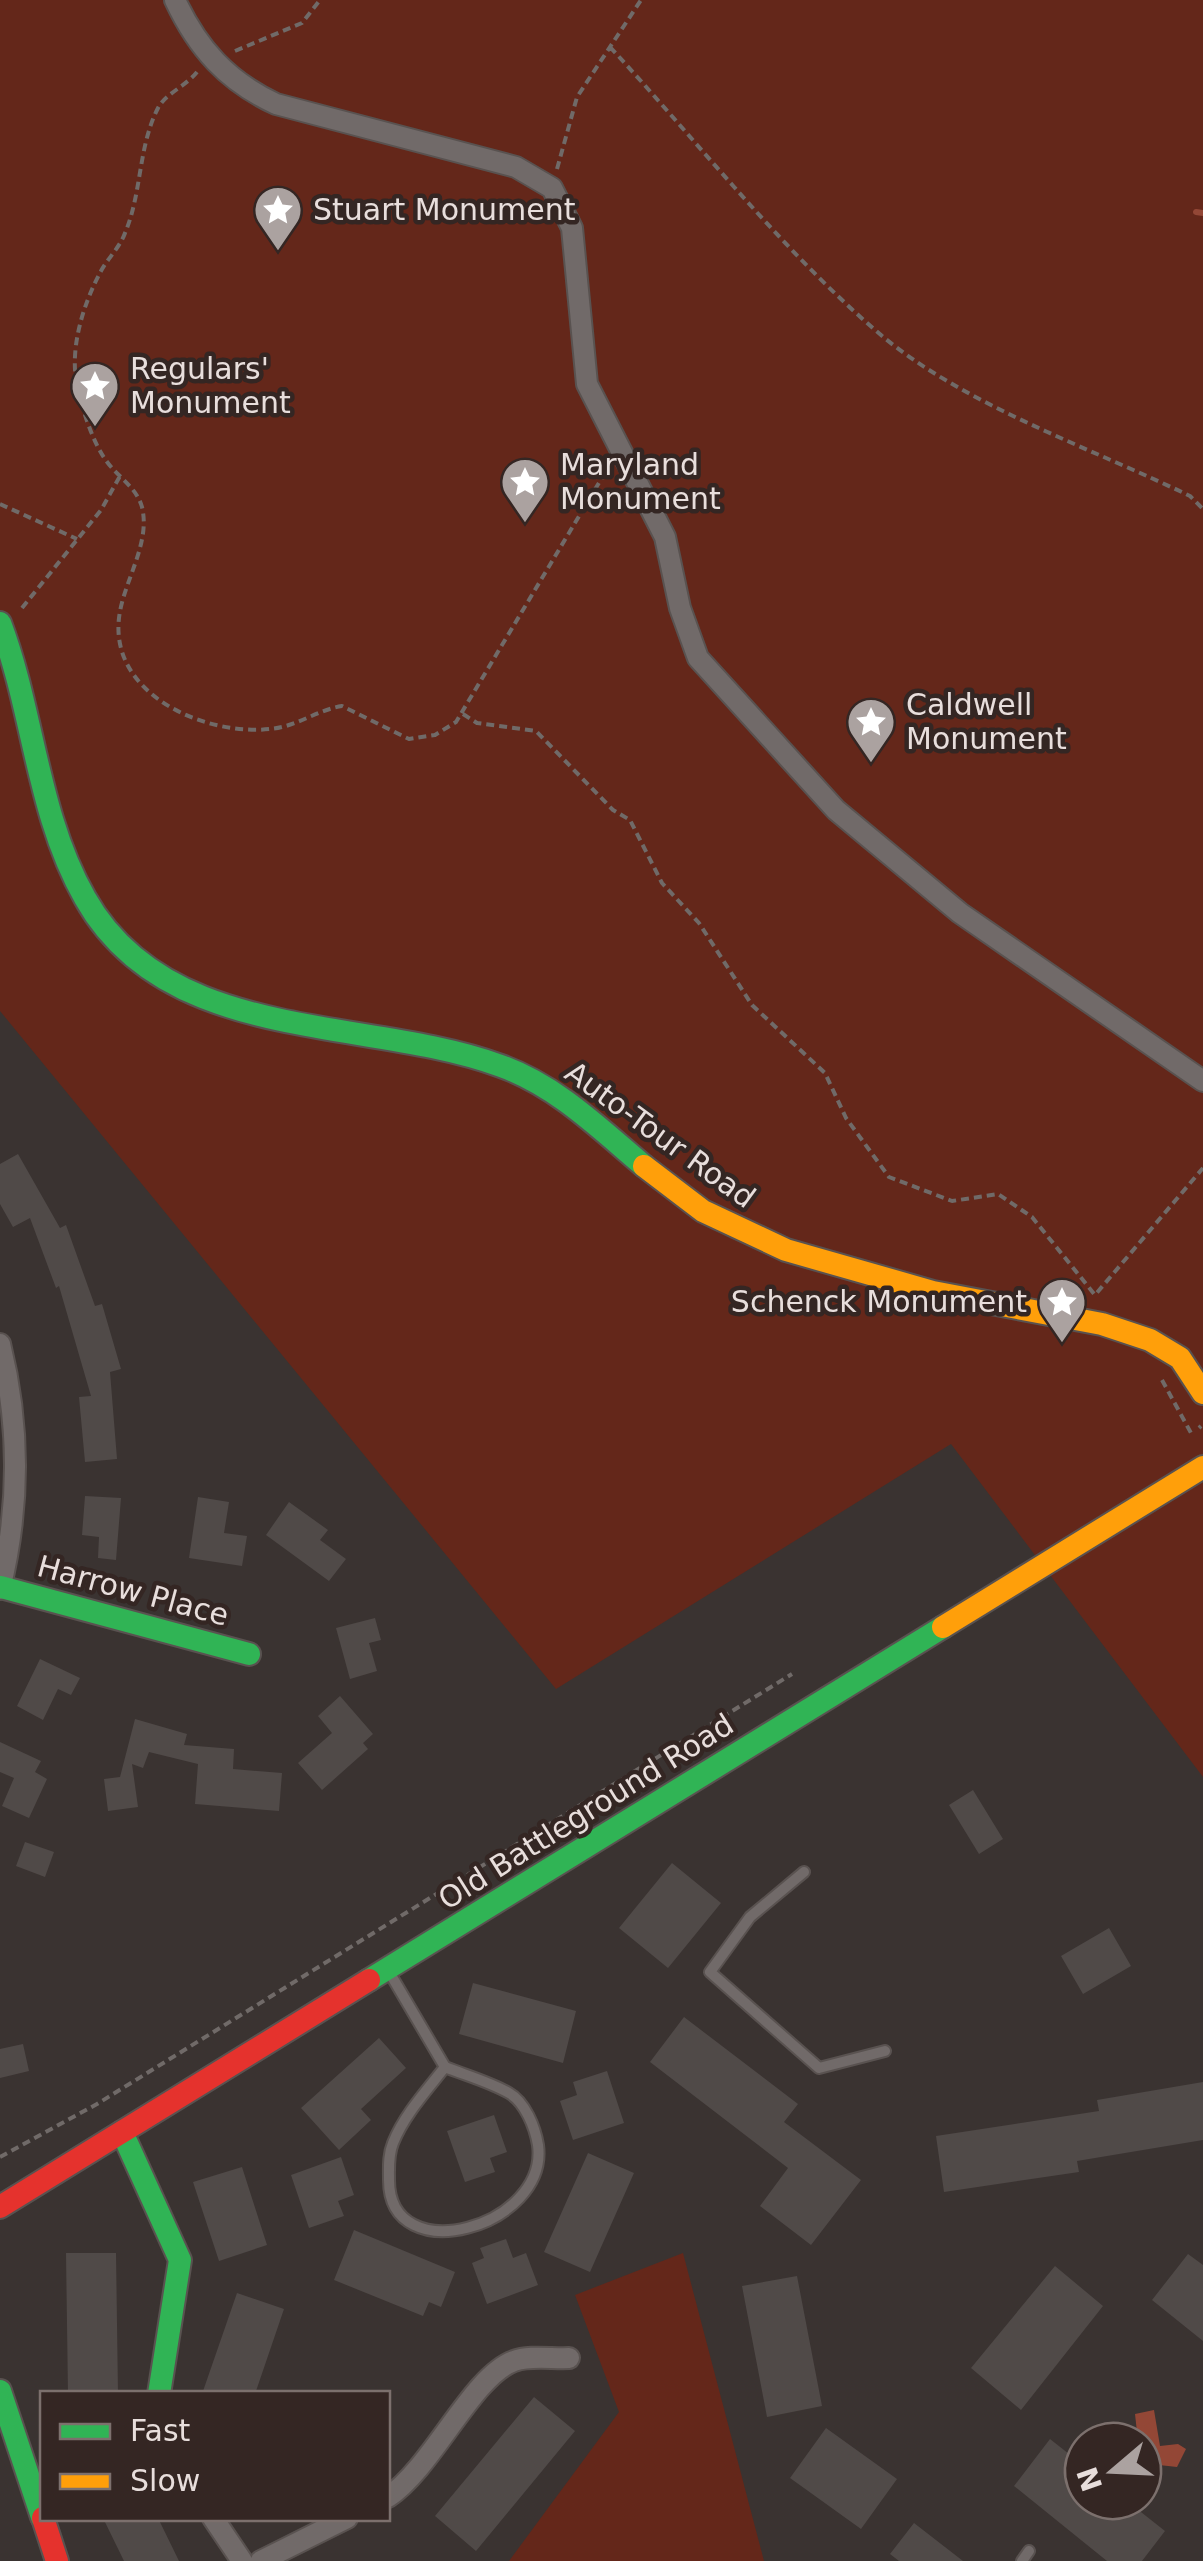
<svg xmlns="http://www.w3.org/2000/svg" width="1203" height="2561" font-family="'DejaVu Sans',sans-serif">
	<rect width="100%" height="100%" fill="#3a3331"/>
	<!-- green -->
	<path fill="#64271a" d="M0,0H1203V1777L951,1444L556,1689L0,1011Z
		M683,2253L764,2561H509L619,2412L575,2295Z"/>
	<!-- water -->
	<path fill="#934736" d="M1154,2410L1160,2446L1178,2444L1186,2449L1177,2467L1159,2465L1143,2478V2441H1138L1135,2414Z"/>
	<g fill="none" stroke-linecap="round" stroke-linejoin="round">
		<!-- stream -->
		<path stroke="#934736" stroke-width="6" d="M1196,212L1203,213"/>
	</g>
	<!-- building -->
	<path fill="#504a48" d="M18,1154L60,1228L66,1225L95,1306L102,1304L121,1369L110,1372L117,1459L85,1462L79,1397L91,1396L59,1286L56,1288L30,1218L13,1227L0,1204V1164Z
		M85,1496L121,1498L116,1560L98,1558L99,1537L82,1535Z
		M198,1497L229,1502L224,1533L247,1536L242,1566L189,1558Z
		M289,1502L328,1530L320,1540L346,1559L329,1581L266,1535Z
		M375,1618L381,1640L369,1643L377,1671L350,1679L336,1628Z
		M40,1659L80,1678L71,1695L58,1689L43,1720L17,1706Z
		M340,1696L373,1734L363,1743L368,1749L322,1790L298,1763L332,1733L318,1716Z
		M135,1719L187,1734L184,1745L234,1749L233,1769L282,1773L279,1811L195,1804L198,1764L149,1752L143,1768L132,1764L138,1807L108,1811L104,1779L120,1777Z
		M0,1742L41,1761L35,1772L47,1779L29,1818L2,1806L14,1778L0,1772Z
		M973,1790L1003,1839L979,1854L949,1805Z
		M25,1842L54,1852L45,1877L16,1866Z
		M672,1863L721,1903L668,1968L619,1928Z
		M1109,1928L1131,1966L1083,1994L1061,1956Z
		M473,1983L576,2011L563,2063L459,2034Z
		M684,2017L798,2104L784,2122L861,2180L811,2245L760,2206L788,2168L650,2062Z
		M379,2038L406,2068L361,2109L371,2120L339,2150L301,2108Z
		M23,2044L29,2071L0,2078V2049Z
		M607,2071L624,2123L573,2140L560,2101L577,2095L573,2082Z
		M1203,2082V2140L1077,2161L1079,2172L944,2192L936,2136L1099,2111L1097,2100Z
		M494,2115L507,2152L490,2158L495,2172L465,2182L447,2131Z
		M588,2153L634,2173L590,2272L544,2252Z
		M341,2157L354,2195L338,2201L344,2216L309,2228L291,2175Z
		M242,2167L267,2245L219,2261L193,2182Z
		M354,2230L455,2272L441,2307L429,2302L423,2316L334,2280Z
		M506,2239L513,2258L526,2253L538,2285L487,2304L472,2263L484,2258L480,2248Z
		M66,2253H116L118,2394H68Z
		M1188,2254L1203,2265V2341L1152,2300Z
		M1055,2266L1103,2306L1021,2410L971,2368Z
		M797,2276L822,2406L767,2417L742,2286Z
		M237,2293L284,2309L255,2394H202Z
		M534,2397L575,2431L476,2551L435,2516Z
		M826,2428L897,2479L861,2529L790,2478Z
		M1050,2439L1083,2465V2501H1127L1165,2531L1142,2561H1107L1014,2486Z
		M103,2518H158L179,2561H124Z
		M914,2523L963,2561H899L890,2554Z"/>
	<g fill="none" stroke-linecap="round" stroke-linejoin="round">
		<!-- lane casing -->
		<g stroke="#595250" stroke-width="14">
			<path id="lane" d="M804,1872L750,1917L710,1972L819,2068L885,2051
				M388,1970L445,2067C427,2090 404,2115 393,2143C388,2155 389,2168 389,2180C389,2272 549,2227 538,2145C535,2127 525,2102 509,2093C490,2082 465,2075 445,2067
				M1022,2561L1029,2551"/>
		</g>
		<!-- street casing -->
		<g stroke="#595250" stroke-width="24">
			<path id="street" d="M175,0C198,49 227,81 276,104L516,167L552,188L572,228L587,384L665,537L680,608L698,658L836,810L960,913L1203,1081
				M0,1344C20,1425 20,1507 0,1589
				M388,2497C433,2467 472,2376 514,2361C529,2355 553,2359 569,2358
				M213,2518L242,2561
				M261,2561L347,2518"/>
		</g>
		<!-- fast casing -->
		<g stroke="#595250" stroke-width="26">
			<path id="fast" d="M0,623C34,713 37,814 85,898C167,1045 366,1016 501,1066C557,1086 600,1129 644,1166
				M1,1587L249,1654
				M369,1980L943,1627
				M122,2132L180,2260L159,2394
				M0,2391L42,2517"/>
		</g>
		<!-- slow casing -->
		<g stroke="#595250" stroke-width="26">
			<path id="slow" d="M644,1166L703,1211L786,1250L933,1292L1102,1324L1150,1340L1180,1358L1203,1393
				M943,1627L1203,1467"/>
		</g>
		<!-- jam casing -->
		<g stroke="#595250" stroke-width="26">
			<path id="jam" d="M0,2207L369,1980
				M43,2518L57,2561"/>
		</g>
		<!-- path -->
		<path stroke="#706a68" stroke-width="4" stroke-dasharray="8 5" stroke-linecap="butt" d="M610,47C698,142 782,251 881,335C964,405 1091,448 1190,496L1203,509
			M235,51L302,23L320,0
			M197,72C186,86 165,94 158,108C138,147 142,193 125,233C120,247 108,258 101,271C83,304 68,352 78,389C83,411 92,440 105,459C117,477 136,486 142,507C151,544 123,582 119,618C110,696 207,736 270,729C296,727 317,710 342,706L409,739L435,735L456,722L606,471
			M557,169L577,97L641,0
			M0,504L77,539
			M22,608L101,510L120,476
			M463,714L477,723L536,731L613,810L630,820L662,883L699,923L752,1005L825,1073L846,1118L889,1177L952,1201L998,1194L1032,1217L1095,1295L1203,1168
			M1162,1380L1191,1433
			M1199,1428L1201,1426
			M0,2157L97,2104L792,1674"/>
		<!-- lane -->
		<use href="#lane" stroke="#716a69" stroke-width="10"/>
		<!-- street -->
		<use href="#street" stroke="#716a69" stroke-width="20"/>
		<!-- fast -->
		<use href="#fast" stroke="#30b455" stroke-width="22"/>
		<!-- slow -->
		<use href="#slow" stroke="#ff9f0a" stroke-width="22"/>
		<!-- jam -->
		<use href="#jam" stroke="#e5322d" stroke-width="22"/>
	</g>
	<!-- icons -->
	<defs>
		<g id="sight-pin" transform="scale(2.5)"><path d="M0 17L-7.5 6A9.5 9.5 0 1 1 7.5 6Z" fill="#aba2a0" stroke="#342623"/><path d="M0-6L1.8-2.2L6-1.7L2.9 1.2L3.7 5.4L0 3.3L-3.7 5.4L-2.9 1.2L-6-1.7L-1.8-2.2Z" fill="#fff"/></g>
	</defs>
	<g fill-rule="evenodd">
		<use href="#sight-pin" x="278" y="210"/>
		<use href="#sight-pin" x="95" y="386"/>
		<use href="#sight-pin" x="525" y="482"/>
		<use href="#sight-pin" x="871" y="722"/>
		<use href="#sight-pin" x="1062" y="1302"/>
	</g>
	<g text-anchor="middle" stroke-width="9" stroke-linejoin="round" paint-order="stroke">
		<!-- poi labels -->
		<g font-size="30" fill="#e8dedc" stroke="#342623" text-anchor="start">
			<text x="313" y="220">Stuart Monument</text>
			<text x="130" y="379">Regulars'<tspan x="130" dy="34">Monument</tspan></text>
			<text x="560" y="475">Maryland<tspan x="560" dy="34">Monument</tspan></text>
			<text x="906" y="715">Caldwell<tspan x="906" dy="34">Monument</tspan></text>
			<text x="1027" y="1312" text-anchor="end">Schenck Monument</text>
		</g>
		<!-- street labels -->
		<g font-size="30" fill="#e8dedc" stroke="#342623">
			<text transform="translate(660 1135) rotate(36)" y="10">Auto-Tour Road</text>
			<text transform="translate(133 1591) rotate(15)" y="10">Harrow Place</text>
			<text transform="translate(586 1812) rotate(-32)" y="10">Old Battleground Road</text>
		</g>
	</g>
	<!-- legend -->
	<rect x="40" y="2391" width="350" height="130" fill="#342623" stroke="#7c706d" stroke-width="2.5"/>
	<rect x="60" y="2424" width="50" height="15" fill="#30b455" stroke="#7c706d" stroke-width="2.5"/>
	<text x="130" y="2441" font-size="30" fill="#e8dedc">Fast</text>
	<rect x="60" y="2474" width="50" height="15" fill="#ff9f0a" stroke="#7c706d" stroke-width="2.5"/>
	<text x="130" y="2491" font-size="30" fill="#e8dedc">Slow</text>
	<!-- north arrow -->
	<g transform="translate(1113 2471) rotate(251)"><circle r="48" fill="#342623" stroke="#7c706d" stroke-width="2.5"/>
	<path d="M0-8L18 38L0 25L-18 38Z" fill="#aba2a0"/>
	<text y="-15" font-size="28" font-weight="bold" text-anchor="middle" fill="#e8dedc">N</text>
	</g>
</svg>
